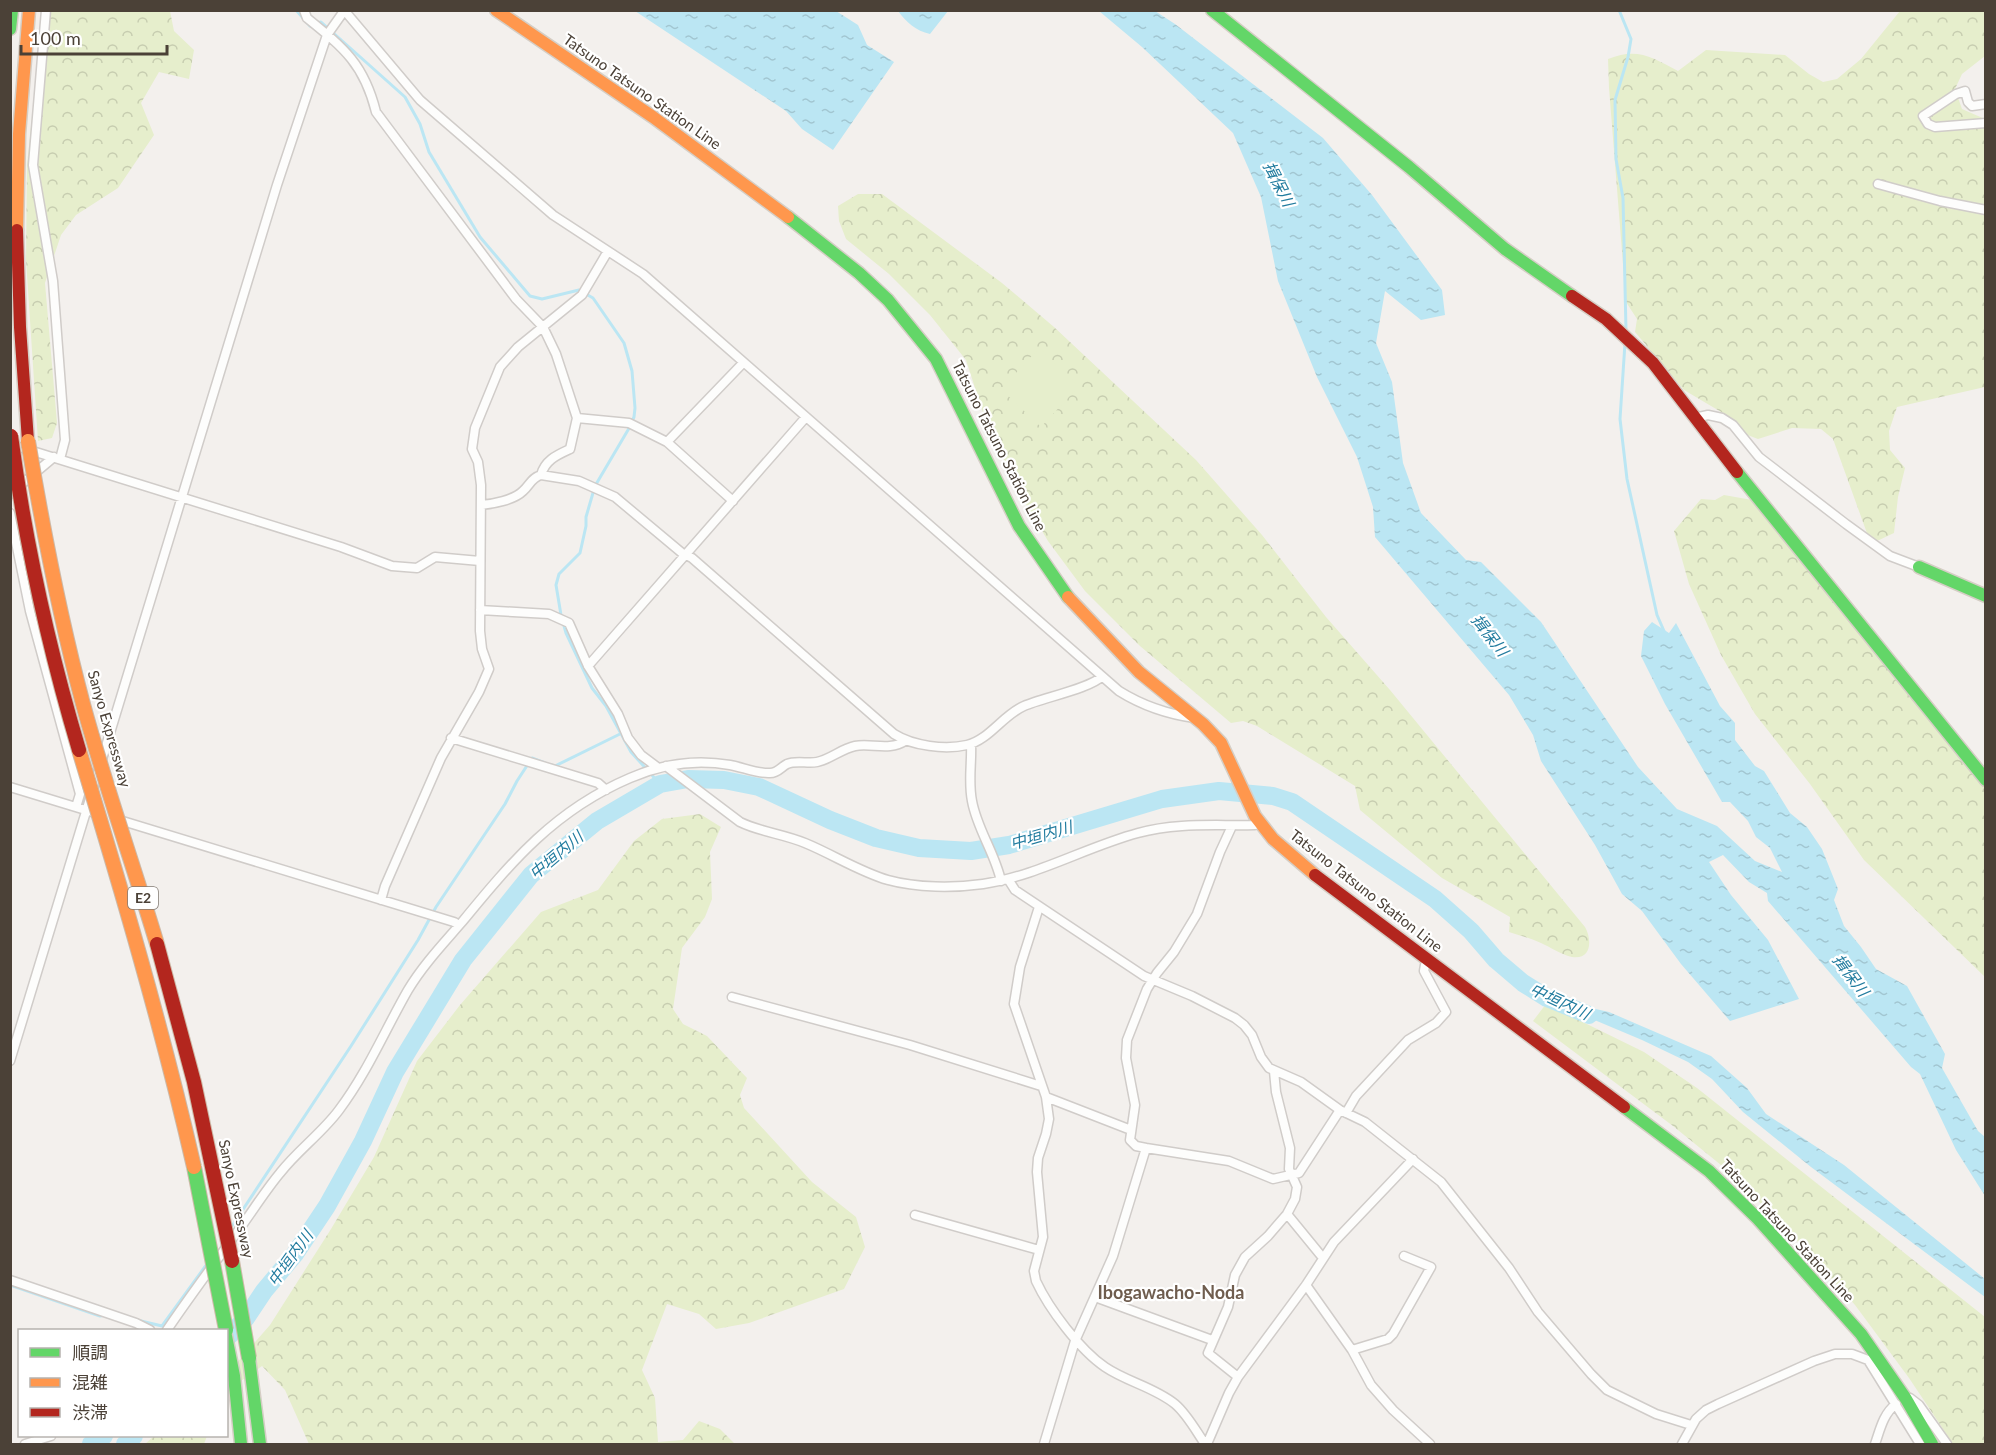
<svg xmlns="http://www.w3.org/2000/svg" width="1996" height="1455" font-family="Lato,'Noto Sans JP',sans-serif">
	<defs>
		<pattern id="forest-crowns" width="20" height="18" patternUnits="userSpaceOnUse" patternTransform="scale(1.5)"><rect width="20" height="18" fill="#e6eecc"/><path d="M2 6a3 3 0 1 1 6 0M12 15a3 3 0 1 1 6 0" fill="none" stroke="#c7cdb0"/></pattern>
		<pattern id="water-ripples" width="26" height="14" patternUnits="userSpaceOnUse" patternTransform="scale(1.5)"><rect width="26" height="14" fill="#bbe6f3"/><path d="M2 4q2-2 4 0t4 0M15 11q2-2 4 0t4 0" fill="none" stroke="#a2c6d1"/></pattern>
	</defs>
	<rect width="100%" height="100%" fill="#f3f0ed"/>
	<!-- forest -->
	<path fill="url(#forest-crowns)" d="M43,11H170L174,31L194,50L189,79L159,72L141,103L154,135L118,188L76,215L61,235L45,283L57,423L52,438L38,441L26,260L27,165Z
		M1900,11H1985V56L1962,74L1955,89L1962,109L1985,119V387L1897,407L1889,431L1890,450L1905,468L1898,497L1894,533L1877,541L1868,536L1833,439L1821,429L1792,428L1758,439L1745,434L1733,419L1684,390L1635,332L1637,319L1626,302L1609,88L1608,59C1637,47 1652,57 1678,71L1706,50L1785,55L1809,74L1823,82L1837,79L1861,59Z
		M858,194H882L1002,283L1054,327L1196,460L1262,535L1326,617L1390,690L1585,927C1592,939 1592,960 1572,957C1562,955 1550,947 1541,943C1531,938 1520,936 1509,932L1510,917L1442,878L1360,810L1355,786L1257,726L1243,721L1231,723L1140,646L1085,591L1048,541L1026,504L987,425L966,360L930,315L889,274L846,239L839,221L838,206Z
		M1724,495L1752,500L1985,787V977L1864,860L1810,784L1755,714L1721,655L1689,584L1674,531L1701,499L1715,500Z
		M700,814L721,827L710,852L712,899L705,917L682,948L673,1009L683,1024L707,1036L747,1078L740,1095L744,1108L812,1182L856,1217L865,1247L844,1289L749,1323L716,1329L699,1314L667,1304L642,1370L655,1398L658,1442L683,1440L699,1421L720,1429L735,1444H309L285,1390L262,1366L227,1391L226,1375L270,1325L331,1229L374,1157L417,1061L460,1005L541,912L598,890L634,841L662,819Z
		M1546,1004L1644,1052L1697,1088L1985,1317V1444H1953L1909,1378L1855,1305L1808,1252L1732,1174L1673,1126L1533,1021Z
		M154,1436H207L204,1444H145Z"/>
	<!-- pitch -->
	<path fill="#e6eecc" d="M1039,348L1079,386L1041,427L1001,389Z"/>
	<!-- water -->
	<path fill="url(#water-ripples)" d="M635,11H836L858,25L867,45L894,62L833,150L802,129L786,111Z
		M898,11H948L930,34C916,31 906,22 898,11Z
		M1099,11H1155L1175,24L1323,138L1372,195L1442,290L1445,315L1421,320L1385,291L1376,343L1392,382L1403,463L1421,513L1466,560L1481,562L1541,622L1638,767L1677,809L1717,826L1755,861L1782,872L1770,848L1756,837L1748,821L1730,802H1722L1665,704L1641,656L1644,631L1652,622L1669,633L1676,623L1720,706L1735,723V740L1755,766L1764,771L1790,813L1807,827L1822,849L1838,889L1834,900L1844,926L1861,947L1876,969L1907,986L1945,1054L1942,1068L1978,1131L1985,1137V1196L1956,1150L1920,1074L1911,1067L1768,901L1767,893L1749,882L1723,855L1709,862L1731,895L1768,940L1799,999L1730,1021L1681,964L1642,911L1622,894L1595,845L1541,761L1533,735L1509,695L1375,537L1373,507L1357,457L1317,377L1278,281L1261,197L1233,133L1142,47Z
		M1569,1003L1609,1012L1711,1056L1747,1088L1766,1114L1844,1165L1985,1279V1297L1811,1167L1743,1112L1712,1079L1688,1062L1642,1040L1566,1008Z"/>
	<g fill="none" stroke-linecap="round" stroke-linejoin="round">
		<!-- stream -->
		<path stroke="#bbe6f3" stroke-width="3" d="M296,10L310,26L321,22L405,97L420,124L429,152L480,237L530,296L542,299L579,290L593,298L624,343L632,371L635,408L634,417L628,430L595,486L586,517V526L580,553L559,574L556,585L561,615L566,633L592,688L606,706L631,752L660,784
			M1619,10L1631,39L1628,57L1615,100L1616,159L1623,198L1626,330
			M1625,343L1620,419L1627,479L1657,615L1664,631
			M551,765L555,766L620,734
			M232,1226L351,1046L418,940L436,907L505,804L517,781L532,758L545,763
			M10,1285L100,1316L105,1315
			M141,1321L162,1326L207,1264"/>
		<!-- river -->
		<path stroke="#bbe6f3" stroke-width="18" d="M226,1339L246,1318L264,1291L295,1254L327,1206L363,1141L395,1072L463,960L531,875L597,821L660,784L688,779L724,780L759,787L830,820L876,838L919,848L971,851L1009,845L1162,799L1219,791L1273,796L1292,802L1435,899L1471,931L1496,960L1523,983L1547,998L1589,1015
			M91,1444L104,1436
			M125,1444L134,1436"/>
		<!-- street casing -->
		<g stroke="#d0ccc9" stroke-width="11">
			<path id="street" d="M46,10L33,165L53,281L65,440L60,459
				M304,10L307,18C344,48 364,64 376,112L516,299L543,327L556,354L577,418L629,423L667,442L743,363
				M344,10L420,100L553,215L643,274L1119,691C1143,706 1166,714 1195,718
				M1986,104L1972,106L1968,102L1965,91L1956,94L1923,116L1928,124L1935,127L1986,123
				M1878,184L1940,201L1986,210
				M1694,418L1708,415L1722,418L1733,425L1759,457L1846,524L1890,556L1919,567
				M667,442L733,501
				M10,444L341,547L392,566L417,568L435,557L480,561
				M541,475C545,460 557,455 570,449L577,418
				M10,494L54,457
				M481,505C493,504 514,500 523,491C530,485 531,478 541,475L579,481L615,497L682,553L692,558L894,734C913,746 945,750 967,745C989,740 1003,715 1024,706C1042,698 1092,688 1102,676
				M10,513L30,611L80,794L76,807
				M480,610L549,614L569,623L588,666L618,714L628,738L641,755L657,767
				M588,666L806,417
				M451,738L598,783L606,790
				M971,744C972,763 968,781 972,801C977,829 995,853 1001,881
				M666,766L740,822C760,832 784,834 805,843C832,854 860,872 888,880C917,888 954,888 983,884C1037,876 1086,847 1138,833C1177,822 1216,826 1255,825L1260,823
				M10,787L92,812
				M116,819L454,922L459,925
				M1008,879L1015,890L1144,976L1192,996L1235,1018L1244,1025L1252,1035L1261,1057L1269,1068L1301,1082L1340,1110L1365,1122L1441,1182L1509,1268L1538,1312L1591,1374L1607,1390L1656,1414L1691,1425
				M381,900L385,886L441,758L479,692L489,669L482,649L480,631L481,485L478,462L472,449L475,428L500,367L518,347L582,295L608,251
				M1039,907L1020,967L1014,1004L1046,1097L1049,1119L1046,1134L1038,1158L1037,1172L1043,1237L1034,1271L1036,1281C1049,1309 1080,1350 1105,1367C1127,1382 1154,1387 1175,1404C1187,1414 1196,1431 1205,1444
				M732,997L910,1045L1041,1086
				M10,1061L277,185L327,35L344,11
				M1046,1097L1131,1130
				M1346,1113L1356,1096L1408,1040L1436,1023L1446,1012L1424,971L1425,965L1428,960
				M1146,1148L1229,1161L1273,1179L1299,1173L1340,1110
				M1287,1214L1323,1258
				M915,1215L1039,1250
				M10,1280L136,1323L150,1330
				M1306,1285L1352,1350L1371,1385L1393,1410L1430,1444
				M1095,1297L1212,1340
				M167,1330C190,1296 214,1264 238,1231C252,1212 265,1191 280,1173C298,1150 322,1133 339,1110C367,1073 385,1030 408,990C423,965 443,944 462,922C512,861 555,810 630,778C662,764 696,759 730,765C742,767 758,774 770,773C778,773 781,767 787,764C796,760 808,764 817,762C831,759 841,749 855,746C871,743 890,751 905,741
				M1352,1350L1388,1339L1393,1334L1431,1267L1404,1256
				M1238,1377L1208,1353L1228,1307L1235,1275L1245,1257L1268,1236L1287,1214L1295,1199L1297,1187L1289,1169L1290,1148L1276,1092L1274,1071
				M1906,1399L1910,1398L1919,1405L1947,1444
				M25,1444L51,1436
				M1044,1444L1075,1341L1113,1256L1146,1148L1136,1146L1130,1140L1135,1105L1126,1058L1127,1040L1147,989L1157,973L1174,952L1197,914L1220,852L1232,826
				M1207,1444L1229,1393L1238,1377L1306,1285L1334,1242L1413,1159
				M1682,1444L1696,1419L1706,1410L1718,1404L1814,1361L1835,1354H1852L1868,1360L1920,1444
				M1875,1444C1880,1430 1883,1414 1896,1404"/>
		</g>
		<!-- fast casing -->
		<g stroke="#d5cec5" stroke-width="15">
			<path id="fast" d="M1212,10L1409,167L1505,249L1572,296
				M10,29L12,10
				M788,217L859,273L888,300L936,359L1019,526L1068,597
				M1737,472L1986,780
				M1919,567L1986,596
				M1624,1107L1709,1171L1758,1219L1861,1334L1906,1399L1932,1444
				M226,1336L234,1376L241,1444
				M249,1358L260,1444"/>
		</g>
		<!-- slow casing -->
		<g stroke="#d5cec5" stroke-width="15">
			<path id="slow" d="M496,10L653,117L788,217
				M17,230L19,134L29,10
				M1068,597L1139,672L1203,724L1221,743L1255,816L1273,839L1315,875"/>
		</g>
		<!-- jam casing -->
		<g stroke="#d5cec5" stroke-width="15">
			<path id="jam" d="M17,230L20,327L28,441
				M1572,296L1606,319L1653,363L1737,472
				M1315,875L1624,1107"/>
		</g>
		<!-- street -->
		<use href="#street" stroke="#fdfdfc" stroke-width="8"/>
		<!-- fast -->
		<use href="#fast" stroke="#63d668" stroke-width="12"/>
		<!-- slow -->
		<use href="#slow" stroke="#ff974d" stroke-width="12"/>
		<!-- jam -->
		<use href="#jam" stroke="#b3261e" stroke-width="12"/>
		<!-- fast-bridge casing -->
		<g stroke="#cdb9a7" stroke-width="16" stroke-linecap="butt">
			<path id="fast-bridge" d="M194,1167L226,1330
				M232,1261L249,1358"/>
		</g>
		<!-- slow-bridge casing -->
		<g stroke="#cdb9a7" stroke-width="16" stroke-linecap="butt">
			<path id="slow-bridge" d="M28,441C43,530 60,618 83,704C105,785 133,864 157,944
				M79,750C121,888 162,1027 194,1167"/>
		</g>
		<!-- jam-bridge casing -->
		<g stroke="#cdb9a7" stroke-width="16" stroke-linecap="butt">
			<path id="jam-bridge" d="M11,436C25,540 49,649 79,750
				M157,944L194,1082L232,1261"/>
		</g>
		<!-- fast-bridge -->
		<use href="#fast-bridge" stroke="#63d668" stroke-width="14"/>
		<!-- slow-bridge -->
		<use href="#slow-bridge" stroke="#ff974d" stroke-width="14"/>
		<!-- jam-bridge -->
		<use href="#jam-bridge" stroke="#b3261e" stroke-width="14"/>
	</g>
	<g text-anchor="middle" stroke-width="4.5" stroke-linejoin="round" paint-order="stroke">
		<!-- shield labels -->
		<rect fill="#fff" stroke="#817a73" stroke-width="1.5" x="128" y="887" width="30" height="22" rx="4.5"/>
		<g font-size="14" font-weight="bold" fill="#4b4137">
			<text x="143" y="903">E2</text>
		</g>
		<!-- street labels -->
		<g font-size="15" fill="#4b4137" stroke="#fff">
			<text transform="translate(642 92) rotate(35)" y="5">Tatsuno Tatsuno Station Line</text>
			<text transform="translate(999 446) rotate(63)" y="5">Tatsuno Tatsuno Station Line</text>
			<text transform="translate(109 729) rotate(74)" y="5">Sanyo Expressway</text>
			<text transform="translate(1366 891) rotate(38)" y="5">Tatsuno Tatsuno Station Line</text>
			<text transform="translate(236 1199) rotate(78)" y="5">Sanyo Expressway</text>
			<text transform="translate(1787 1231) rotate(47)" y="5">Tatsuno Tatsuno Station Line</text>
		</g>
		<!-- water labels -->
		<g font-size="16" font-style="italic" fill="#227c9f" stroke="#fff">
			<text transform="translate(1279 184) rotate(63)" y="6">揖保川</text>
			<text transform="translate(1490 635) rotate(52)" y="6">揖保川</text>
			<text transform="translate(1041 835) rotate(-16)" y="6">中垣内川</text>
			<text transform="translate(556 855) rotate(-40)" y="6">中垣内川</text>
			<text transform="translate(1851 975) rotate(53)" y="6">揖保川</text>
			<text transform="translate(1560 1001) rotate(25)" y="6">中垣内川</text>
			<text transform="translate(290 1258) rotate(-54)" y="6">中垣内川</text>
		</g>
		<!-- quarter labels -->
		<g font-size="18" font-weight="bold" fill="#6f5d4e" stroke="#fff">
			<text x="1171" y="1299">Ibogawacho-Noda</text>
		</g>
	</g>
	<!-- border -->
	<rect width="1996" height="1455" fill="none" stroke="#4b4137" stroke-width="24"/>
	<!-- legend -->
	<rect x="18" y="1329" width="210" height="108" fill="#ffffff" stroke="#b7b3af" stroke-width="1.5"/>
	<rect x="30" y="1348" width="30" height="9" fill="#63d668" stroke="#b7b3af" stroke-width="1.5"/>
	<text x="72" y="1359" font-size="18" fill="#4b4137">順調</text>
	<rect x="30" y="1378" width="30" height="9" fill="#ff974d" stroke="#b7b3af" stroke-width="1.5"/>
	<text x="72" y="1389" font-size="18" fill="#4b4137">混雑</text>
	<rect x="30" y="1408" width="30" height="9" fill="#b3261e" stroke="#b7b3af" stroke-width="1.5"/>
	<text x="72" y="1419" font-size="18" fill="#4b4137">渋滞</text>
	<!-- scale -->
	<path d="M21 45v9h146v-9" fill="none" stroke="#4b4137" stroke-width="3"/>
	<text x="30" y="45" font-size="18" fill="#4b4137" stroke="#ffffff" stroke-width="4.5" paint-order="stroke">100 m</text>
</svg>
